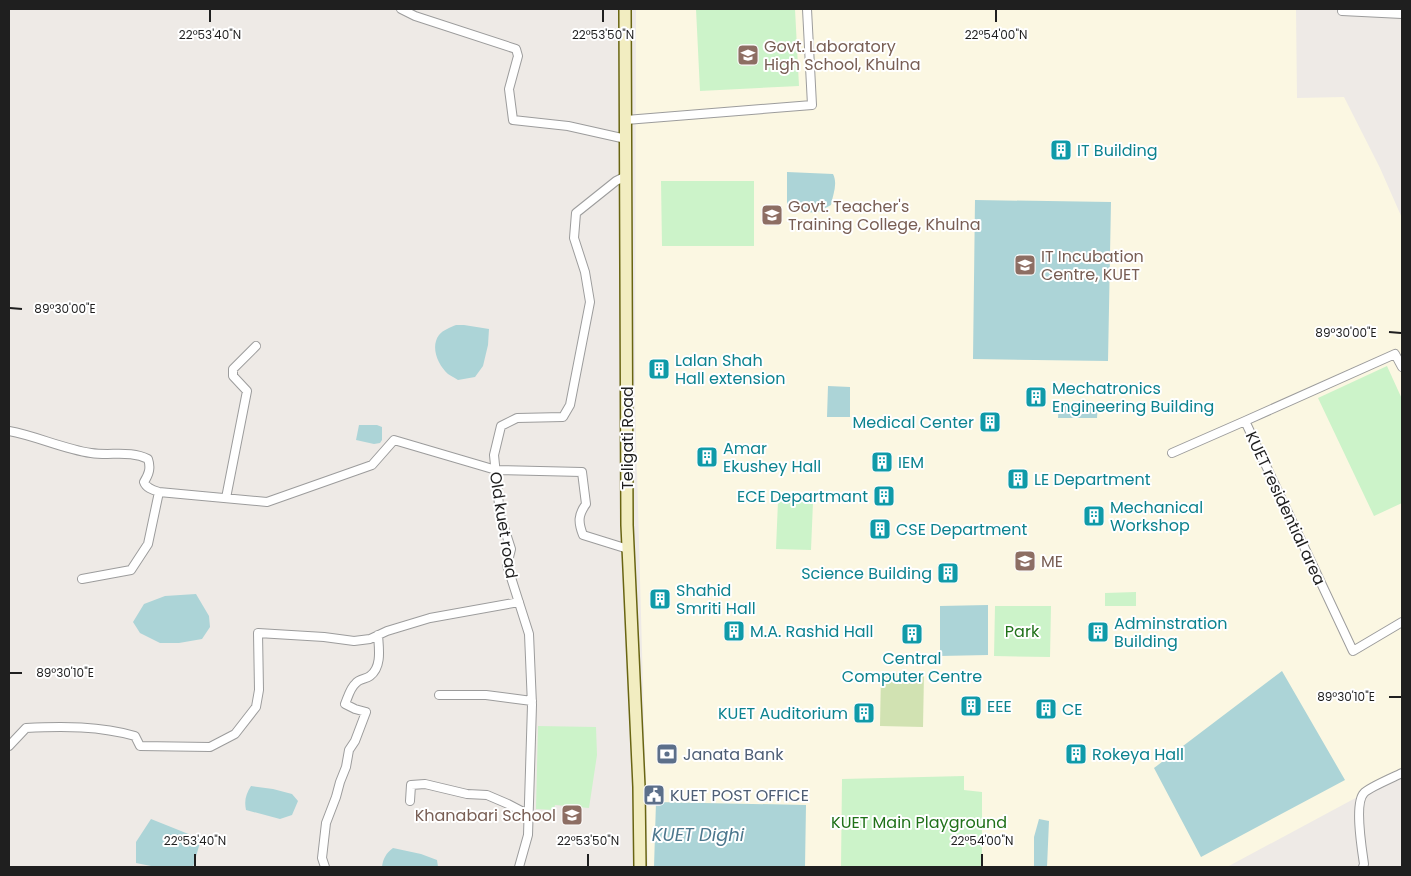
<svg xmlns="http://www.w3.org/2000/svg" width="1411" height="876" font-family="Poppins,sans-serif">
	<rect width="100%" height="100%" fill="#eeeae6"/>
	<!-- education -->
	<path fill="#fbf7e2" d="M636,9H1296L1297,98L1344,97L1380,168L1402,218V773L1227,867H648L635,399Z"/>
	<!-- grass -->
	<path fill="#d1e2b2" d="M881,673L924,674L923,727L880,726Z"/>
	<!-- park -->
	<path fill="#ccf3c9" d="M696,9H795L799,86L700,91Z
		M661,181H754V246H662Z
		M1387,366L1402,399V503L1374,516L1318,398Z
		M778,501L813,502L811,550L776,549Z
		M1136,592V606H1105V593Z
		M995,606H1051L1050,657L994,656Z
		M538,726L596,727L597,755L589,808L555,805L554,810L536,809Z
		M964,776V790L982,792V867H841L842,779Z"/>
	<!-- water -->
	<path fill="#acd4d7" d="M787,172L833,174C838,184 833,194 831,205L816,213L787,209Z
		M975,200L1111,202L1108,361L973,359Z
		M456,325H464L489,329L488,345L483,366L475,377L458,380C455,378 451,376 448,374C438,365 430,347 439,335C443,330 451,327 456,325Z
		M828,386L850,387V417H827Z
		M1059,403L1098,404L1097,418H1058Z
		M359,425H377L382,427V440L380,443L374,444L356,440Z
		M196,594L209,616L210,627L202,639L179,643H160L140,633L133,622L144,604L165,596Z
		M988,605V655L940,656V606Z
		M1282,671L1345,780L1201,857L1154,768Z
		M251,786L273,789L292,794L298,801L292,815L280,819L246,810C244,800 246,794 251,786Z
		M656,802L806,805L805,867H654Z
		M151,819L201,839L193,867H156L136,863V842Z
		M1039,819L1049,821L1047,867H1034V837Z
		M393,848L421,854L437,860L438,867H382C383,859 386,853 393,848Z"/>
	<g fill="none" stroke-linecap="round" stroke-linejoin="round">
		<!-- street casing -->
		<g stroke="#9c9c9c" stroke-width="10">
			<path id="street" d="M401,9L415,16L516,49L518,56L509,89L513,120L568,126L626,139
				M1342,11L1402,14
				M626,120L812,105L807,9
				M1402,367L1395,354L1245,421L1353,651L1402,622
				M9,431C37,436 63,449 91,453C111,456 130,450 148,459C151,468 149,474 144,482C146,488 153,490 159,492
				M1172,453L1245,421
				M226,498L247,391L233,376V369L256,346
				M82,579L131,570L148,544L159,492L267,502L372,465L394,440L496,470L582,472L586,504C578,515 578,522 583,535L628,549
				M439,695H486L532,701
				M9,746L26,728C63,726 100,726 135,736L140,746L210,747L235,734L256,707L259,690L258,633L324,637L354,641L370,639L387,631L430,618L519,602
				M410,801L411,785L425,784L467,794L487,795L508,804L529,815
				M325,867L322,858L326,823L336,797L340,782L346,767L349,750L355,741L366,712L355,709L345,704C348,697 350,688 356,683C359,679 366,679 370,676C382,667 379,649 378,635
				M519,867L528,835L532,705L529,634L507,565L511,549L500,515L494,455L501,426L517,418L563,417L570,405L590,302L585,272L574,238L576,213L616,181L626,176
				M1363,867L1364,864C1362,850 1354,803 1364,793C1368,788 1394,777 1402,773"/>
		</g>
		<!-- secondary casing -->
		<g stroke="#696512" stroke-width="14">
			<path id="secondary" d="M625,9L627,525L639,787L640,867"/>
		</g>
		<!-- street -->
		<use href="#street" stroke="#fff" stroke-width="8"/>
		<!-- secondary -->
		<use href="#secondary" stroke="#f2edc1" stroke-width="11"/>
	</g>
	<!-- ticks -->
	<path fill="none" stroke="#1f1f1f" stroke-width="2" d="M210,22V10M603,22V10M996,22V10M10,308L22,309M1389,332L1401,333M10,673H22M1389,697H1401M195,866V854M588,866V854M982,866V854"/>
	<!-- icons -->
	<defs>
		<g id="school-square" transform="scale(1.125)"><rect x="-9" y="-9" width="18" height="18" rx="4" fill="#8d6e63" stroke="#fff"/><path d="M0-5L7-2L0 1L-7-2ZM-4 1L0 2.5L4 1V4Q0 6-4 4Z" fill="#fff"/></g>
		<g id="building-square" transform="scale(1.125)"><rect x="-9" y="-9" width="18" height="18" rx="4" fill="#0f9aa8" stroke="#fff"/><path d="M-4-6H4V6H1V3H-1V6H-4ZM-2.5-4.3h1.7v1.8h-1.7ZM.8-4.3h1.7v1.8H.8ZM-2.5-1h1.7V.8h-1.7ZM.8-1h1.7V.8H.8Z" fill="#fff"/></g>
		<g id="university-square" transform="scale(1.125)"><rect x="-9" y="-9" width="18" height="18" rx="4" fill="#8d6e63" stroke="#fff"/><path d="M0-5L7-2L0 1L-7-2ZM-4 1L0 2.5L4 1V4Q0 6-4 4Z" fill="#fff"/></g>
		<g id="bank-square" transform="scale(1.125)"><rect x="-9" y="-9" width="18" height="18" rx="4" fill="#5c6f8a" stroke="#fff"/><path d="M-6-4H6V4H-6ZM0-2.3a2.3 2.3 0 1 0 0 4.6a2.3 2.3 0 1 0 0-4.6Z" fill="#fff"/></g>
		<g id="civic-square" transform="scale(1.125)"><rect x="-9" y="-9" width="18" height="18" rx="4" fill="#5c6f8a" stroke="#fff"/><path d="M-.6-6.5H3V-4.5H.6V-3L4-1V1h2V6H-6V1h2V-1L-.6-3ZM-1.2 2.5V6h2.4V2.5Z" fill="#fff"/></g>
	</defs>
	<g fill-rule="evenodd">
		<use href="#school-square" x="748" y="55"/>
		<use href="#building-square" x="1061" y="150"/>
		<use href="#university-square" x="772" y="215"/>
		<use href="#university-square" x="1025" y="265"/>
		<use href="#building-square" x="659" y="369"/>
		<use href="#building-square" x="1036" y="397"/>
		<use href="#building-square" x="990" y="422"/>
		<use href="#building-square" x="707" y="457"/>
		<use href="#building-square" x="882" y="462"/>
		<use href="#building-square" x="1018" y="479"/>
		<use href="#building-square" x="884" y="496"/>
		<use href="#building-square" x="1094" y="516"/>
		<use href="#building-square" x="880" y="529"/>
		<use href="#school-square" x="1025" y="561"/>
		<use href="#building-square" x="948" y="573"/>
		<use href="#building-square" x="660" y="599"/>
		<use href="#building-square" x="734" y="631"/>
		<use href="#building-square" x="1098" y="632"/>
		<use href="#building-square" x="912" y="634"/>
		<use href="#building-square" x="971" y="706"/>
		<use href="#building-square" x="1046" y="709"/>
		<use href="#building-square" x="864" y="713"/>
		<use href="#bank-square" x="667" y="754"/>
		<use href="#building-square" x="1076" y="754"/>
		<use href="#civic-square" x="654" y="795"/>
		<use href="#school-square" x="572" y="815"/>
	</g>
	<g text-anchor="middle" stroke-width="4" stroke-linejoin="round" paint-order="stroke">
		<!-- education labels -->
		<g font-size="16" fill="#785e54" stroke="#fff" text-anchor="start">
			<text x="764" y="52">Govt. Laboratory<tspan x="764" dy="18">High School, Khulna</tspan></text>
			<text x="788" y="212">Govt. Teacher's<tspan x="788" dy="18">Training College, Khulna</tspan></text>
			<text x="1041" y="262">IT Incubation<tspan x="1041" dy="18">Centre, KUET</tspan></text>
			<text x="1041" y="567">ME</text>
			<text x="556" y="821" text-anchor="end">Khanabari School</text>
		</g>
		<!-- culture labels -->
		<g font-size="16" fill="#0d838f" stroke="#fff" text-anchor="start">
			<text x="1077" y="156">IT Building</text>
			<text x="675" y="366">Lalan Shah<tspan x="675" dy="18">Hall extension</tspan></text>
			<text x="1052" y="394">Mechatronics<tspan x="1052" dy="18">Engineering Building</tspan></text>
			<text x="974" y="428" text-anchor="end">Medical Center</text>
			<text x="723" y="454">Amar<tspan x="723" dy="18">Ekushey Hall</tspan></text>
			<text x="898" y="468">IEM</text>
			<text x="1034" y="485">LE Department</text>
			<text x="868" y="502" text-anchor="end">ECE Departmant</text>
			<text x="1110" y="513">Mechanical<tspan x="1110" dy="18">Workshop</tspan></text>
			<text x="896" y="535">CSE Department</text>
			<text x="932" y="579" text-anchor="end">Science Building</text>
			<text x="676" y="596">Shahid<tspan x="676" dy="18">Smriti Hall</tspan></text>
			<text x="1114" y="629">Adminstration<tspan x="1114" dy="18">Building</tspan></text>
			<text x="750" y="637">M.A. Rashid Hall</text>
			<text x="912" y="664" text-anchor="middle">Central<tspan x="912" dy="18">Computer Centre</tspan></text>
			<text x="987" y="712">EEE</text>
			<text x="1062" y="715">CE</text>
			<text x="848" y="719" text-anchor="end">KUET Auditorium</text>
			<text x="1092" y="760">Rokeya Hall</text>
		</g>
		<!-- street labels -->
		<g font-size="16" fill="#1f1f1f" stroke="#fff">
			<text transform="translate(627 438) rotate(-90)" y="6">Teligati Road</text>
			<text transform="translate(1286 508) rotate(65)" y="6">KUET residential area</text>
			<text transform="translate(504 525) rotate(81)" y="6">Old kuet road</text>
		</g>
		<!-- park labels -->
		<g font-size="16" fill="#207119" stroke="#fff">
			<text x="1022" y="637">Park</text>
			<text x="919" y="828">KUET Main Playground</text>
		</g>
		<!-- service labels -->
		<g font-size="16" fill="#4e5e75" stroke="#fff" text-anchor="start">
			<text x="683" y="760">Janata Bank</text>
			<text x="670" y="801">KUET POST OFFICE</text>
		</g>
		<!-- water labels -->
		<g font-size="18" font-style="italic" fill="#4c778d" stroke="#fff">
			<text x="698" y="841">KUET Dighi</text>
		</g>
	</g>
	<g font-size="12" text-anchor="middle" fill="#1f1f1f" stroke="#fff" stroke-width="4" stroke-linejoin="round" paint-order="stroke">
		<text x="210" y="39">22°53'40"N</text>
		<text x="603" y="39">22°53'50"N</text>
		<text x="996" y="39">22°54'00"N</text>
		<text x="65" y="313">89°30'00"E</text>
		<text x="1346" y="337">89°30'00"E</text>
		<text x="65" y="677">89°30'10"E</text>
		<text x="1346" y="701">89°30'10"E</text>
		<text x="195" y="845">22°53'40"N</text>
		<text x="588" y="845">22°53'50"N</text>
		<text x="982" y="845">22°54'00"N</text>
	</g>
	<!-- border -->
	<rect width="1411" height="876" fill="none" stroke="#1f1f1f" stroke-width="20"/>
</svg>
